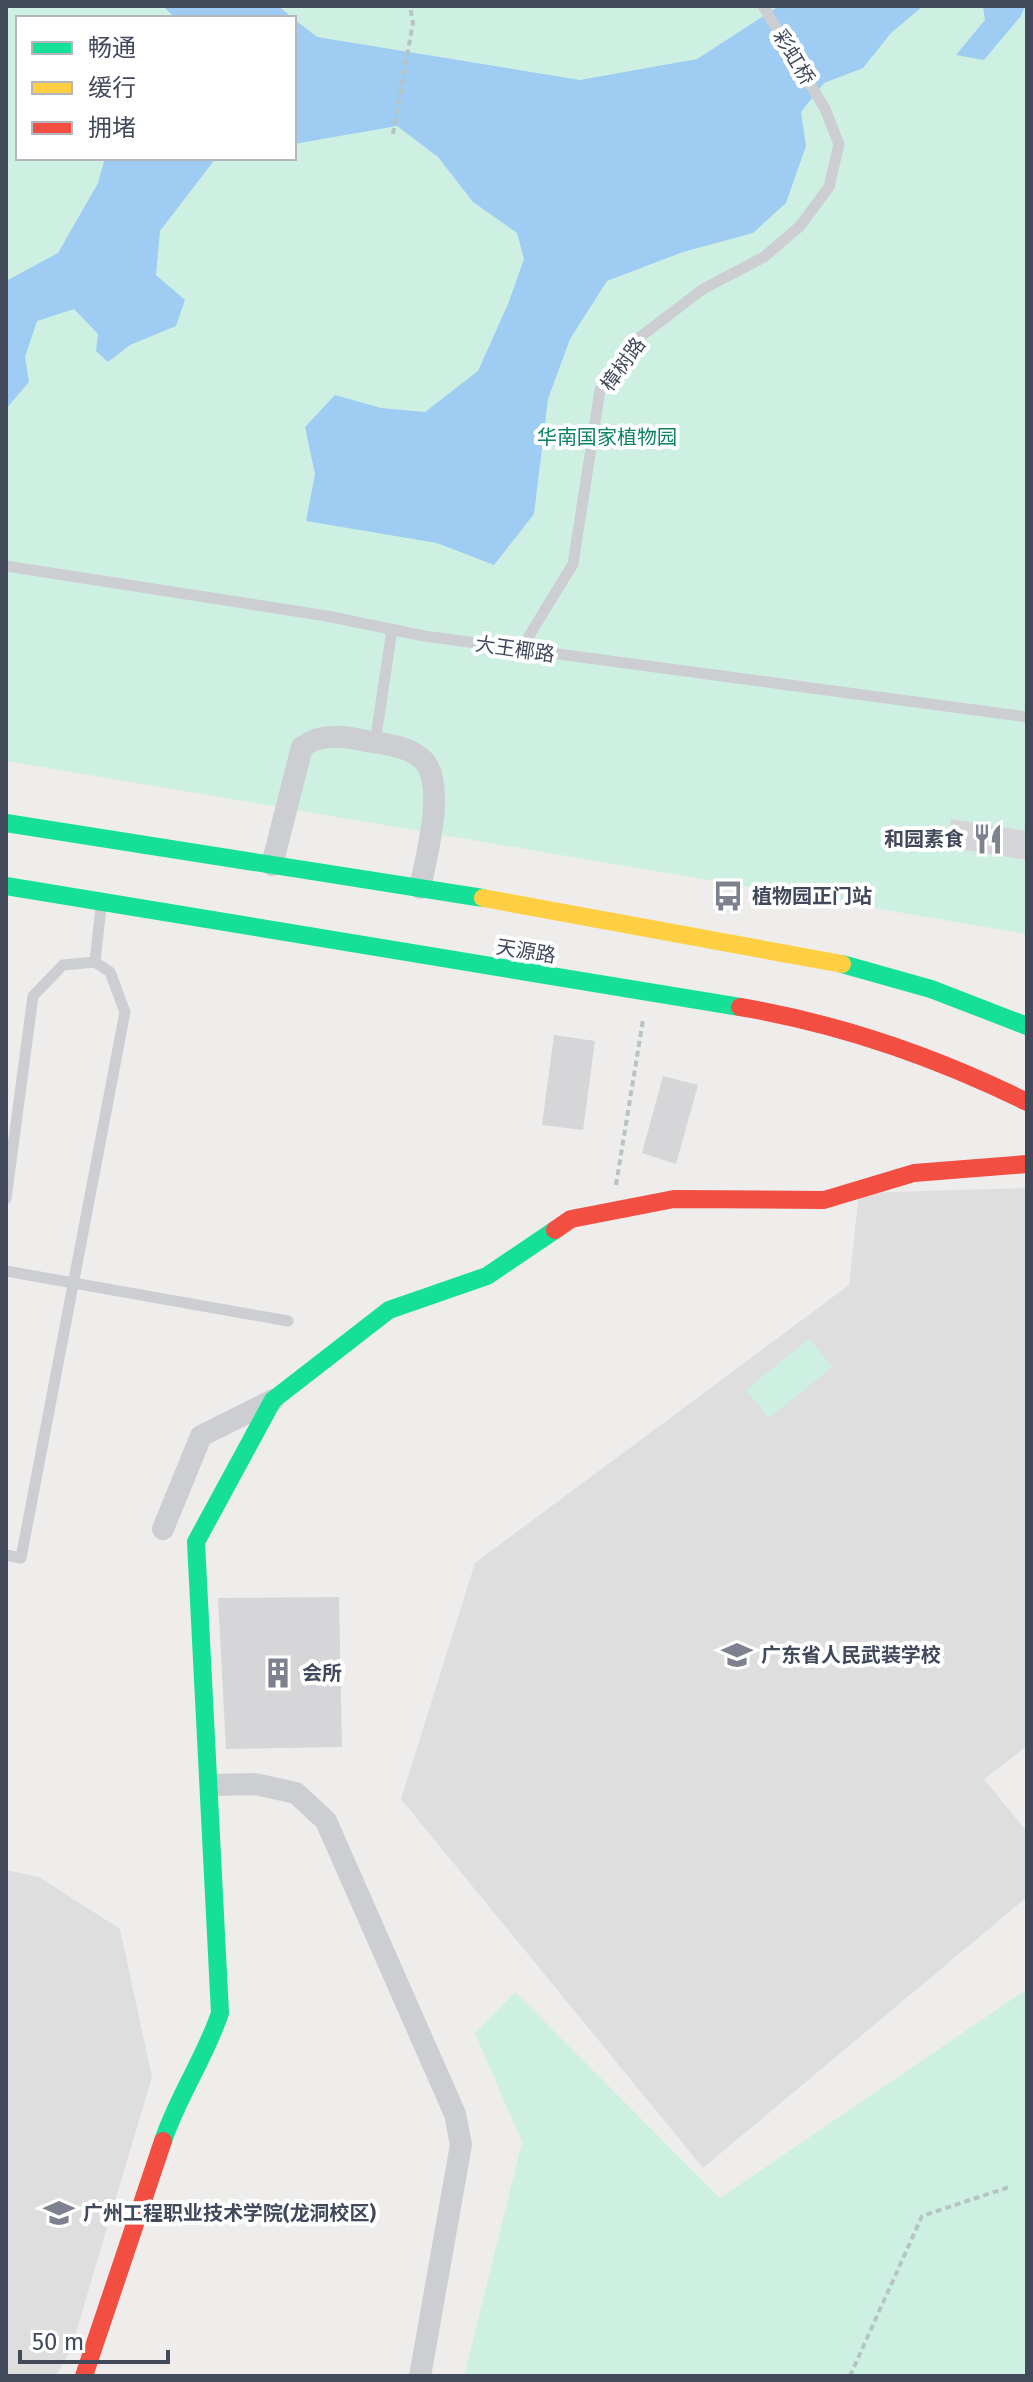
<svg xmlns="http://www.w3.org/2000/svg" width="1033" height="2382" font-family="'Fira Sans','Noto Sans SC',sans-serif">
	<rect width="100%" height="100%" fill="#eeedec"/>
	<!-- education -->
	<path fill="#dfdedf" d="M1027,1188V1746L984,1779L1027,1832V1897L703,2168L401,1799L475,1563L849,1285L859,1193Z
		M6,1870L39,1877L120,1929L152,2077L71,2349L56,2376H6Z"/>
	<!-- green -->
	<path fill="#cef0e3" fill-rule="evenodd" d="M6,6H1027V934L6,761ZM18,18H294V158H18Z
		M809,1339L832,1367L769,1418L746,1390Z
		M1027,1989V2376H464L522,2142L475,2033L515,1992L720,2198Z"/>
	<!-- water -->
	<path fill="#9eccf2" d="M163,6H278L293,18H175Z
		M779,6H923L891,33L863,68L824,83L801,112L806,146L786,203L753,233L683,252L607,281L570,339L548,399L534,514L494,565L437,543L306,521L315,474L305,427L335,395L381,408L425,412L478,371L508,304L524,259L517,233L473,202L438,157L397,126L294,144V19L317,37L580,80L697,59Z
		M983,6H1025L1021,16L984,60L956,55L985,20Z
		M105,158H216L160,231L156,275L185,300L176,326L130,345L108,362L96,351L98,334L74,309L37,321L25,357L29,382L6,409V281L58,253L98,183Z"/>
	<!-- building -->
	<path fill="#d6d6d9" d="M951,819L1027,831V860L947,847Z
		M554,1035L595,1041L583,1130L542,1125Z
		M663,1076L698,1085L676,1164L642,1153Z
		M339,1597L342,1747L226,1749L218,1598Z"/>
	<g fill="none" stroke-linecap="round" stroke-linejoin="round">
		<!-- path -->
		<path stroke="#b6c4c3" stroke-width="4" stroke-dasharray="6 4" stroke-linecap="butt" d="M393,134L413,23L410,6
			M616,1185L643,1020
			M850,2376L922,2216L1009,2187"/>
		<!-- lane -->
		<path stroke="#cdced2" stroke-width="11" d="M6,566L327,616L424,636L1027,717
			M521,649L573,564L600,390L640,337L703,289L764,257L800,226L829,187L839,144L825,109L763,6
			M375,743L392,630
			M6,1199L33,996L63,965L95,962L101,907
			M6,1271L288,1321
			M6,1555L21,1558L125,1012L110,972L95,962"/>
		<!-- street -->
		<path stroke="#cdced2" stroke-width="22" d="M272,865L302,747C320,733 344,736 366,741C384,744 411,746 424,761C446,786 426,858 420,888
			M163,1529L201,1436L273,1400
			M211,1785L255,1784L296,1793L326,1821L455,2114L461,2145L420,2376"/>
		<!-- fast -->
		<path stroke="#16e098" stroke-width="18" d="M6,823L483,898
			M6,886L740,1007
			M842,964L931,989L1027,1026
			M163,2141C178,2096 205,2058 220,2013L196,1542L273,1400L389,1310L487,1276L555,1230"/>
		<!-- slow -->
		<path stroke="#ffcf43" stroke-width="18" d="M483,898L842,964"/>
		<!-- jam -->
		<path stroke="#f24e42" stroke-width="18" d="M740,1007C841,1024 936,1057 1027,1102
			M555,1230L571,1219L674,1199L824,1200L914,1173L1027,1164
			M84,2376L163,2141"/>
	</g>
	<!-- icons -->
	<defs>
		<g id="restaurant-bare" transform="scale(2.4)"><path d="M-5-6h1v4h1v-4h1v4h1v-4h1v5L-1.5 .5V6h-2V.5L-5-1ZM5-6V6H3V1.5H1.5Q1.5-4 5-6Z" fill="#7e828e" stroke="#fff" stroke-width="2.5" paint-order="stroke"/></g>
		<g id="bus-bare" transform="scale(2.4)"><path d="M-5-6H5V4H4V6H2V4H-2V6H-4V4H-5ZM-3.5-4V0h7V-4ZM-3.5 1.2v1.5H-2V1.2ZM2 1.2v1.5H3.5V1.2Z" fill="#7e828e" stroke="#fff" stroke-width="2.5" paint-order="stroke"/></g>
		<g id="school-bare" transform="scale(2.4)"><path d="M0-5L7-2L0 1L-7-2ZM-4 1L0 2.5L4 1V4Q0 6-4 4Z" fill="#7e828e" stroke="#fff" stroke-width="2.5" paint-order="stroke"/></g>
		<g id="building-bare" transform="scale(2.4)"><path d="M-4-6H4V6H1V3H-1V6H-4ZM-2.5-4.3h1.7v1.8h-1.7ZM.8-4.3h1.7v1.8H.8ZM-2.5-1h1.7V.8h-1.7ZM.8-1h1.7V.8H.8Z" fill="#7e828e" stroke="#fff" stroke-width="2.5" paint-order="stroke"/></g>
		<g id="university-bare" transform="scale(2.4)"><path d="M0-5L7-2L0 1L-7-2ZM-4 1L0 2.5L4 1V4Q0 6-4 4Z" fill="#7e828e" stroke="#fff" stroke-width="2.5" paint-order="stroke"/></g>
	</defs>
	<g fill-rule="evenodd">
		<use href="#restaurant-bare" x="988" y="839"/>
		<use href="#bus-bare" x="728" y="896"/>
		<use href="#school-bare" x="737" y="1655"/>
		<use href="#building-bare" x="278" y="1673"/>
		<use href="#university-bare" x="59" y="2213"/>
	</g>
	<g text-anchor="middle" stroke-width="8" stroke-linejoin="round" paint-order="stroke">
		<!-- street labels -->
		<g font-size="20" fill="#42495b" stroke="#fff">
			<text transform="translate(794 57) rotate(59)" y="7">彩虹桥</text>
			<text transform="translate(623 364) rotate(-54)" y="7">樟树路</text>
			<text transform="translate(515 649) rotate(8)" y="7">大王椰路</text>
			<text transform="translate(526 951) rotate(9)" y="7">天源路</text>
		</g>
		<!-- park labels -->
		<g font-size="20" fill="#0c8365" stroke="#fff">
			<text x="607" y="444">华南国家植物园</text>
		</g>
		<!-- poi labels -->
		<g font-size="20" font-weight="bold" fill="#42495b" stroke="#fff" text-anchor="start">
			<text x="964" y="846" text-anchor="end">和园素食</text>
			<text x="752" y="903">植物园正门站</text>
			<text x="761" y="1662">广东省人民武装学校</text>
			<text x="302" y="1680">会所</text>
			<text x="83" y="2220">广州工程职业技术学院(龙洞校区)</text>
		</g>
	</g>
	<!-- border -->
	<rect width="1033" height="2382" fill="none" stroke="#42495b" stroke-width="16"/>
	<!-- legend -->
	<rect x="16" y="16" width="280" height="144" fill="#ffffff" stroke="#b3b6bd" stroke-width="2"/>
	<rect x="32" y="42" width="40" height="12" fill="#16e098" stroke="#b3b6bd" stroke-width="2"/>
	<text x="88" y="56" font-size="24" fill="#42495b">畅通</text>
	<rect x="32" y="82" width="40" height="12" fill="#ffcf43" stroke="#b3b6bd" stroke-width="2"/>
	<text x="88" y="96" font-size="24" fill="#42495b">缓行</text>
	<rect x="32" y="122" width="40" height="12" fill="#f24e42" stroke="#b3b6bd" stroke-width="2"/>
	<text x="88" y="136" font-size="24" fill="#42495b">拥堵</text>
	<!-- scale -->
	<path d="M20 2350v12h148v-12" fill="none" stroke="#42495b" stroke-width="4"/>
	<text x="32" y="2350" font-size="24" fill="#42495b" stroke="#ffffff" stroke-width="6" paint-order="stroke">50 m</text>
</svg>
